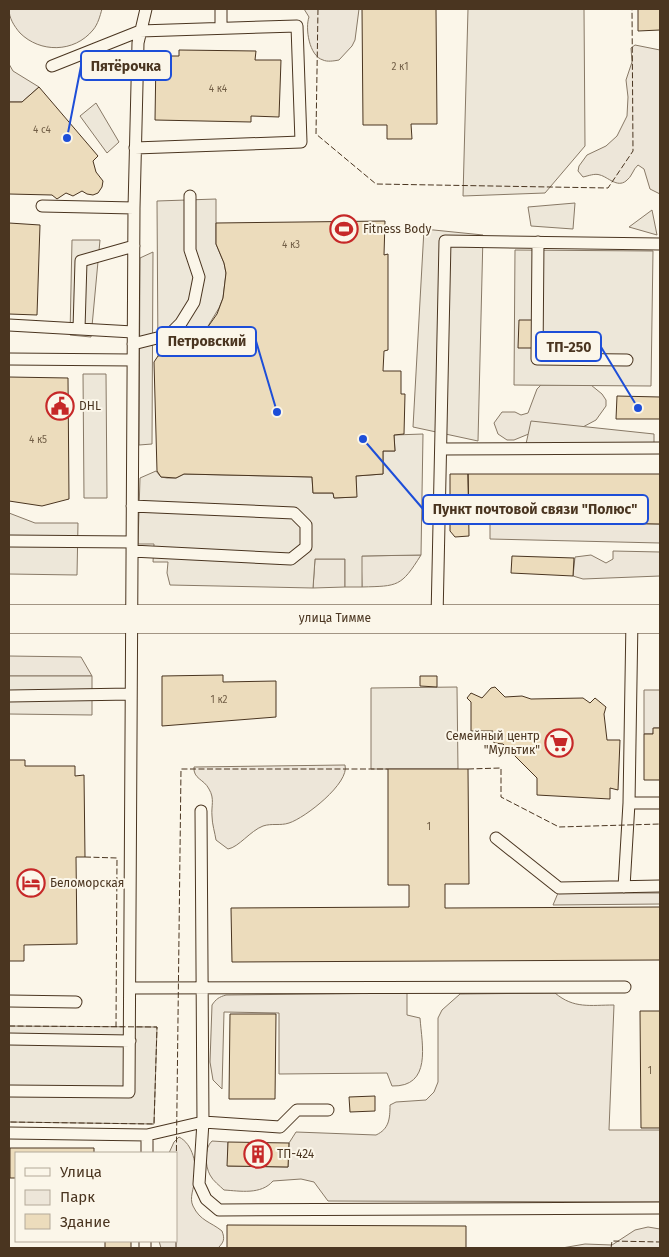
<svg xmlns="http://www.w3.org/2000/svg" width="669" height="1257" font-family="'Fira Sans',sans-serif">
	<rect width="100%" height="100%" fill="#fbf6e9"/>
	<!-- green -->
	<path fill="#ede6d9" stroke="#887966" d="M9,9H102C100,16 98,24 93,30C74,53 40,53 20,33C14,26 9,18 9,9Z
		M304,9H359L355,40L352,46L339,60C334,61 327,62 323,60C309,56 305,28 309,17Z
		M635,45L660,50V194L650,189L644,169L638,165C633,169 632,177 626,181C617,188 608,177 600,175C595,173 588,176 583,177L578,171L579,166L587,155L606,146L617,136L627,116L628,97L626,80L632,62L631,48Z
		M9,64L13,71L39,87L22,102H9Z
		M541,385H591L602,394L606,400V406L596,420L581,428L536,431L514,440H507L498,434L494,423L502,412H515L521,415L528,413L537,389Z
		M490,521L660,524V543L490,539Z
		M613,551L660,552V576L583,579L573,576L575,557L591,555L606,563L613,559Z
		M421,555C401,587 398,586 362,587L361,556Z
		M315,559H345V587L313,588Z
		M9,656L81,657L92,676H9Z
		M644,690H660V728H654L653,734H644Z
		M345,765C350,783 305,818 289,823C280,826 272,823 263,826C250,831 239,847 228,849L216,840C215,833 212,824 212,816C211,806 215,799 209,789C204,779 193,779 194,767Z
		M558,893H660V904L553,905Z
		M407,993V1015L420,1018C422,1045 432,1087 392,1086L387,1073L279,1074V1013L224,1012L222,1089L213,1080L210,1062L212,1005C216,999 219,997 226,995Z
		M555,993C574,1009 590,1005 614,1005L609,1130H660V1202L328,1201L314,1182L301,1179L273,1181C261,1195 240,1191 224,1190C220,1186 213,1181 210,1175C205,1166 204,1148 212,1141L228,1142V1166L288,1167L289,1143L296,1132L376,1135C389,1129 390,1119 390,1105L396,1102L426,1100L434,1092L438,1082V1018L442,1010L460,994Z
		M179,1137C193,1144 197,1165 195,1179C194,1188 189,1198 193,1206C200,1221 211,1222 222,1231C225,1239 224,1242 218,1248H161L159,1241H176V1153H169L174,1142Z
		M648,1227L660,1229V1248H562L585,1244L612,1245L635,1230Z"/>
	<!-- parking -->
	<path fill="#ede7d9" stroke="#887966" d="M468,9H584L585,146L545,193L463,196Z
		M96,103L119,142L107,153L80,116Z
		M216,199V244L224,263L226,273L223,298L219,308L205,331L192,344L172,354L158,356L157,201Z
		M575,203L573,229L531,226L528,207Z
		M652,210L657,235L629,227Z
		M424,229L483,235L478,441L413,427Z
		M72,240H100L91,337L70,335Z
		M515,250L653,251L651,386L514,385Z
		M153,252L152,444L139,445L140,258Z
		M83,374H106L107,498H84Z
		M531,421L654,434V443L526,444Z
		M423,434L421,555L362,556V587H345V559H315L313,588L170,585L167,573L168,562H153L154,544H138L140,478L156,471L161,477L167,478H176L184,474L312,477L313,493H333L334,498L356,497V476L383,474V451H395L394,435Z
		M9,513L35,523H78L77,575L9,574Z
		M9,676H92V715L9,714Z
		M457,687L458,769H371V688Z
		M9,1026L157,1027L154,1124L9,1122Z"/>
	<!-- building -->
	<path fill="#ecdcbc" stroke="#4a3520" d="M362,9H436L437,124H411L412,139H387V125H363Z
		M638,9H660V30L638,31Z
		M179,50L256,51L255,60H281L279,117L251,116V122L155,120L156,56H179Z
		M39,87L98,156L93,161L96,172L103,181L102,187L98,193L93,195L87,194L82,191L73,196L66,193L57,199L52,195L9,194V102H22Z
		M385,221L384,255L388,254V350L384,351L383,371H401V394H405L404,434L394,435L395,451H383V474L356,476L357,497L334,498L333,493H313L312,477L184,474L176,478L161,477L157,471L154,362L158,356L172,354L192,344L205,331L217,314L223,298L226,273L224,263L216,244V223Z
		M9,223L40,225L37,315L9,314Z
		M519,320H534L533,348H518Z
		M9,377L68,378L69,499L42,506L9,501Z
		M617,396L660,397V419H616Z
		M450,474H468L469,536L455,537L450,531Z
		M468,474H660V524L469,521Z
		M512,556L574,558L573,576L511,573Z
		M223,675V682L276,681V717L162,726V676Z
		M420,676H437V687L420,686Z
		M495,687L505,697L522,696L531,699L583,698L590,703L595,698L606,707L604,714L607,740H620L618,790L610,788V799L537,795V778L503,744L494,743L493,731H471V702L467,698L471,693L482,698L491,688Z
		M653,728H660V780H644V734H653Z
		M9,760H25V766H75V776L84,775L85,857H76L77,944L24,945V961H9Z
		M388,769H468L469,884H445V908L660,907V960L232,962L231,908L409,907V885H388Z
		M640,1011H660V1128H641Z
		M230,1014H276L275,1099H229Z
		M375,1096V1111L350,1112L349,1097Z
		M228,1142L289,1143L288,1167L227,1166Z
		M10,1148H94V1153H16V1178H10Z
		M227,1225L466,1226V1248H227Z
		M105,1241H131V1248H105Z"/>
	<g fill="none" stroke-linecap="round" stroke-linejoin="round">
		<!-- lane casing -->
		<g stroke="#4a3520" stroke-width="13">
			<path id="lane" d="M221,9V28
				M52,66L140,31L297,26L301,142L135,148
				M42,206L134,208
				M538,242L537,359L627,360
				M9,325L133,332
				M79,329L81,261L134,246
				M133,344L169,335L181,323L194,302L199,277L190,250V196
				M9,359L133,360
				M441,449L660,448
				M9,541L132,542
				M132,551L291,559L306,547V525L294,513L132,506
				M437,618L445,241L660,244
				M632,619L629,803H660
				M9,696L131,694
				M201,811L203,1122L199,1184L206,1199L219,1210L660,1208
				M496,838L559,888L660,886
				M624,887L629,803
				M130,988L625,987
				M9,1001L76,1002
				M9,1039L130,1041
				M9,1091L129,1092L134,208L138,43L146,9
				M9,1133L147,1135L203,1122L280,1127L297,1110H328
				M147,1153V1135
				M145,1248V1241"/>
		</g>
		<!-- secondary casing -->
		<g stroke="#4a3520" stroke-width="29">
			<path id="secondary" d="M9,619H660"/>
		</g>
		<!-- lane -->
		<use href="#lane" stroke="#fbf6e9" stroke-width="11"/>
		<!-- secondary -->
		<use href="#secondary" stroke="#fbf6e9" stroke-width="28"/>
		<!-- fence -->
		<path stroke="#4a3520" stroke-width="1" stroke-dasharray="6 2.5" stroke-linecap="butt" d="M318,9L316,134L376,184L608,188L633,151L632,9
			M468,769L501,768V797L559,827L660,824
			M85,857L117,858L116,1027
			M9,1026L157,1027L154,1124L9,1122
			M176,1185L181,769H388
			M176,1248V1241
			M611,1248L612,1241L660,1242"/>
	</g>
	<!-- icons -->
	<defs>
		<g id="stadium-ring" transform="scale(1.4375)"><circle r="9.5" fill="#fbf6e9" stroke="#c62828" stroke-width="1.5"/><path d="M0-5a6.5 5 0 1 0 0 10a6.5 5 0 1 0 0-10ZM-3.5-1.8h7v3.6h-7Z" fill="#c62828"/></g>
		<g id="civic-ring" transform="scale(1.4375)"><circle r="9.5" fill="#fbf6e9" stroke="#c62828" stroke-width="1.5"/><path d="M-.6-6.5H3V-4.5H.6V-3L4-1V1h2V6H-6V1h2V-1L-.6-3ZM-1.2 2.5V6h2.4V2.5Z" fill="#c62828"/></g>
		<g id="supermarket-ring" transform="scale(1.4375)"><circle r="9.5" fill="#fbf6e9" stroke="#c62828" stroke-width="1.5"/><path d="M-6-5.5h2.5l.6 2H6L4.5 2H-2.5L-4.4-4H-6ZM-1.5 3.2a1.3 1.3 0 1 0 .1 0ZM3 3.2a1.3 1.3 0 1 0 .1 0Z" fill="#c62828"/></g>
		<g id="hotel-ring" transform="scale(1.4375)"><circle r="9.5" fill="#fbf6e9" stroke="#c62828" stroke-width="1.5"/><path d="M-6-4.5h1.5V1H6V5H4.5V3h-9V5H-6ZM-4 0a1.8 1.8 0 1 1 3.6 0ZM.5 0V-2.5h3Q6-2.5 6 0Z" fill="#c62828"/></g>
		<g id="building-ring" transform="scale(1.4375)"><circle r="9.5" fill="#fbf6e9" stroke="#c62828" stroke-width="1.5"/><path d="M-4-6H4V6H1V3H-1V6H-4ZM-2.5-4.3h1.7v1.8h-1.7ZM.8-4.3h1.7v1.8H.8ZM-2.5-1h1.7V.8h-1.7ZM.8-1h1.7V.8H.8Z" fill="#c62828"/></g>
	</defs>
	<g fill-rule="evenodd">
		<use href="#stadium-ring" x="344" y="229"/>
		<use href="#civic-ring" x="60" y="406"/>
		<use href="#supermarket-ring" x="559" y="743"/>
		<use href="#hotel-ring" x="31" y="883"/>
		<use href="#building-ring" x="258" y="1154"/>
	</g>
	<g text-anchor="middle" stroke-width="4" stroke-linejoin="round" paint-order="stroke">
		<!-- number labels -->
		<g font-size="10" fill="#725f47">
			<text x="400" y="70">2 к1</text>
			<text x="218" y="92">4 к4</text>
			<text x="42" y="133">4 с4</text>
			<text x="291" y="248">4 к3</text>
			<text x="38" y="443">4 к5</text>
			<text x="219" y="703">1 к2</text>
			<text x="429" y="830">1</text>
			<text x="650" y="1074">1</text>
		</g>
		<!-- poi labels -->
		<g font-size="12" fill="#4a3520" stroke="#fbf6e9" text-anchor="start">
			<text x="363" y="233">Fitness Body</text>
			<text x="79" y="410">DHL</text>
			<text x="540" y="740" text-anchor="end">Семейный центр<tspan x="540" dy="14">"Мультик"</tspan></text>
			<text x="50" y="887">Беломорская</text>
			<text x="277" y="1158">ТП-424</text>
		</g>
		<!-- street labels -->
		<g font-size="12" fill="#4a3520" stroke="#fbf6e9">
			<text x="335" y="622">улица Тимме</text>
		</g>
	</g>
	<!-- callouts -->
	<path fill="none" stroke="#1d4ed8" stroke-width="2" d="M67 138L81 66M277 412L256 341M638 408L601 347M363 439L423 509"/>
	<g fill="#1d4ed8" stroke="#fbf6e9" stroke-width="2">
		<circle cx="67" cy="138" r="5"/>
		<circle cx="277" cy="412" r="5"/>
		<circle cx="638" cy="408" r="5"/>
		<circle cx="363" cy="439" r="5"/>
	</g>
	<g fill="#fbf6e9" stroke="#1d4ed8" stroke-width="2">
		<rect x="81" y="51" width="90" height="29" rx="5"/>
		<rect x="157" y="327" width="99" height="29" rx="5"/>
		<rect x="536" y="332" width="65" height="29" rx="5"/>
		<rect x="423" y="495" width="225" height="29" rx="5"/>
	</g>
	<g font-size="14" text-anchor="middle" font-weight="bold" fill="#4a3520">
		<text x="126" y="71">Пятёрочка</text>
		<text x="207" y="346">Петровский</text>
		<text x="569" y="352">ТП-250</text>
		<text x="535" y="514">Пункт почтовой связи "Полюс"</text>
	</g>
	<!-- border -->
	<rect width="669" height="1257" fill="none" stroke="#4a3520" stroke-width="20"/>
	<!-- legend -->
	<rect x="15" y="1152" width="162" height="90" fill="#fbf6e9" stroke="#b4a999"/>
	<rect x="25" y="1168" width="25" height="8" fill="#fbf6e9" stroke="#b4a999"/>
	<text x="60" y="1177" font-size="15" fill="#4a3520">Улица</text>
	<rect x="25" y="1190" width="25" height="15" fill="#ede6d9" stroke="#b4a999"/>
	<text x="60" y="1202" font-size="15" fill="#4a3520">Парк</text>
	<rect x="25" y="1214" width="25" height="15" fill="#ecdcbc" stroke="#b4a999"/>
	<text x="60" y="1227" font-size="15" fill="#4a3520">Здание</text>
</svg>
